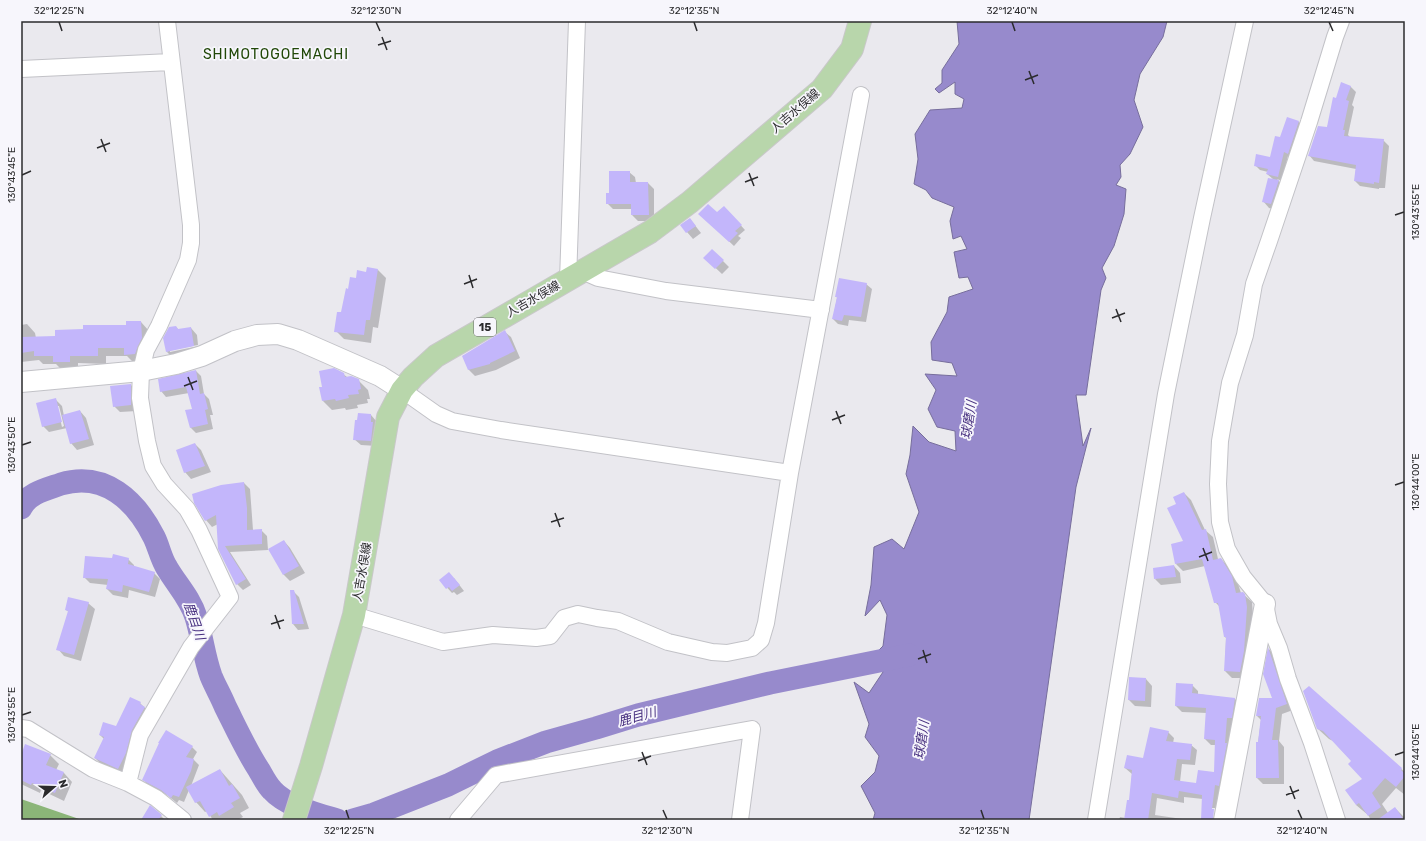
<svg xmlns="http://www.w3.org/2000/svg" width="1426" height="841" font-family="Rubik,'Noto Sans JP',sans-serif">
	<rect width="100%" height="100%" fill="#eae9ee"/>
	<!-- forest -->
	<path fill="#8bb578" d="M21,799L82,820H21Z"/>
	<!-- water -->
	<path fill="#978acc" stroke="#776e9c" d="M957,21H1167L1163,37L1140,74L1134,100L1143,127L1130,154L1120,165L1121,177L1116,185L1126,189L1124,214L1114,246L1102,268L1106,278L1101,290L1086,395H1076L1083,446L1091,428L1076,487L1029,820H873L875,813L861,786L875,772L879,756L865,737L869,724L854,682L869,693L885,669L873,656L883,646L887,615L880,600L865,616L871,585L874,547L892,539L904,549L919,512L906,474L910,455L913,426L929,442L956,451L955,431L937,427L928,409L936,390L925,374L957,376L952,363L932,360L931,342L947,312L949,297L973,289L968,277L959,278L954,252L967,249L961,236L953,239L950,221L954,207L932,198L926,190L914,184L918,159L915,134L930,110L962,108L964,99L955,94V82L939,93L935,89L942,83V70L959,44Z"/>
	<!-- shadow -->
	<path fill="#0003" fill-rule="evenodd" d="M1350,86L1356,92L1352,105L1354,107L1348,135L1350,137L1383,140L1389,146L1385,188H1379V189L1360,186L1355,181L1356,169L1314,161L1309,155L1327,128L1336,99Z
		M1288,119L1299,122L1304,127L1293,158L1288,156L1282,181L1277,179L1285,188L1278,210L1269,208L1263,201L1274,180L1267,174L1268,172L1260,170L1255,165L1270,158L1281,138Z
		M629,172L635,177L636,183H648L654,189V221H638L632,215V209H613L607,203L610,194Z
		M724,207L745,230L738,236L741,238L734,246L704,218L717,213Z
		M690,219L701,233L693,239L681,225Z
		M712,250L729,267L722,274L705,258Z
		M378,270L386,278L378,328L373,327L371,343L344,339L336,331L357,279L367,273Z
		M866,284L872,289L866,322L849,320L848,326L838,324L833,319L837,298L836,296Z
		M141,322L149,331L143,362H133L127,356H106V364L78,363V370H62L56,364H43L39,360L21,362V325L27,324L35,333L36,338L56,337L84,330L127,326Z
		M176,327L179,330L191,328L197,335L198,345L170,350V352L199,346L200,352L173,358L167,352Z
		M505,332L511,337L520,358L496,370L475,376L469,370L463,356Z
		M196,371L201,376L204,394L209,399L213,415H210L213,429L196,433L191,428L193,409L189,393L166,397L161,391Z
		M343,374L347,377L358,380L368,390L370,399H367L368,403L357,405L358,408L346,410L345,408L332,410L323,401V387Z
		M131,385L137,391V411L120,412L114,406Z
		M56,400L62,406L64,416L80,411L86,418L94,445L77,450L71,443L67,428L49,432L43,426ZM57,406H59L64,426L62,427Z
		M359,415H371L377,422V446L361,445L354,439Z
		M195,444L201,450L211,472L191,479L185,472Z
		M244,483L250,489L253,530H261L267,536L268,550L230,552L251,585L243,590L237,584L219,549L218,524L212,527L206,520Z
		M1184,493L1191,500L1205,530L1213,537L1218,559H1221L1228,566L1238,584L1241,593H1242L1252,602L1253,615L1247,678H1232L1225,671L1226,638L1225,637L1220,607L1215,602L1205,566L1183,571L1176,564L1184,542L1178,504Z
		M284,541L290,548L305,573L290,581L284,575L270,550Z
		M128,559L134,565V567L154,573L160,579L155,597L129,590L128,598L113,595L107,589L108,585L90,583L84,577Z
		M1174,566L1180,573L1181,583L1161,585L1155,579Z
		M454,578L464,591L457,595L454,592L452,593L441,581Z
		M291,591H293L299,597L309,629L298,630L293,624Z
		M88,603L95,609L81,661L64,656L58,649L69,612L66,610Z
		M1269,649L1274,655L1293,710L1282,714L1279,741L1284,747V784H1263L1257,778L1258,743L1261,720L1257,716L1274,699L1264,674Z
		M1146,679L1152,686L1151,707L1135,706L1129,700Z
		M1192,685L1198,691V694L1235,699L1241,705L1237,724L1232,723L1230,748L1218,808H1209L1203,799L1184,797V803L1157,798L1155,815L1189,820H1119L1120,817L1126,818L1130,801L1132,774L1125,768L1144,759L1168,732L1174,738L1173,743L1191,745L1197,750L1195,765L1182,764L1180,782L1197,785L1215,773L1216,745H1211L1205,739L1207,713L1182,712L1176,706Z
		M1304,691L1405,772V795L1396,788L1382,804L1388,813L1395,808L1405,818V820H1371L1368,815L1356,805L1363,779L1352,761L1333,741L1329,739L1318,729Z
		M140,703L146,709L125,774L101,764L95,758L104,739L100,735L116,728Z
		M192,747L197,752L193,759L199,765L191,786L220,770L242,795L249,808L240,813L243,817L237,820H213L207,811L205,812L196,802L189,790L184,802L179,800L177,803L167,795L148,785L143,779Z
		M50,755L59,764L56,770L64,773L72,782L64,801L41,790L40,793L21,784V758Z
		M161,816L165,820H142Z"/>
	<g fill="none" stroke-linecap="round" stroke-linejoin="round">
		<!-- river -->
		<path stroke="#978acc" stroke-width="23" d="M21,508C28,493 47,489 61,484C105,471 136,501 154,537C159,547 161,559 167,568C177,585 190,598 196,617C202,636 204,657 211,676C215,686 221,696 225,706C236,728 246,750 259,770C263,777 267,785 272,790C286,806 317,814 337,820
			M353,820L374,814L448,785L497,761L546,742L596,728L638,715L770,683L909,655"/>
	</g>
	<!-- building -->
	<path fill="#c3b6fb" d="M1341,82L1351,86L1346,100L1349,101L1343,130H1345L1344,136L1384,139L1379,183L1374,182V184L1354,181L1356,165L1308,156L1318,126L1327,127L1333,97L1336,98Z
		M1287,117L1299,121L1288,154L1284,152L1278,177L1266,174L1268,169L1254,166L1256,154L1270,157L1275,136L1280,137Z
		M609,171H630V182H648L649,215H631V204H606V193H609Z
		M1268,178L1279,180L1271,204L1262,202Z
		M708,204L717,212L724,206L742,225L735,231L738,233L729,242L698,214Z
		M690,218L696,226L686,233L680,225Z
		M712,249L724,260L715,269L703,258Z
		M367,267L378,269L370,320H366L364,335L334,332L337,312H341L346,288L348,289L350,277L356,278L357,270L366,272Z
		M839,278L867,283L861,317L844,315L842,321L832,319L837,297H835Z
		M126,321H141L142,338L138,346L135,354L124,355V348H98V356H70V362H53V356H34V351L21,353V337L55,336V330L83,329V325H126Z
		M176,326L178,329L191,327L194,346L166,352L163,338L169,327Z
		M505,330L515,351L490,363V364L468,370L462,356Z
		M334,368L344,373L345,377L351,376L359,379L361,389L358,390L359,394L348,395L349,398L336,401L335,399L322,401L319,387H322L319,371Z
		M196,370L200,394L204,393L208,409L205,410L208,424L190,428L185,410L192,409L186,387L160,392L158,379Z
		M131,384V405L113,407L110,386Z
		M56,398L62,422L42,427L36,403Z
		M80,410L89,439L70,444L62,415Z
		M358,413L371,414V422H373L371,441L353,440L355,420H357Z
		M195,443L205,466L184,473L176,450Z
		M244,482L247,508V530L262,529V544L225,546L246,579L236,585L218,549L216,515L205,521L194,503L192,494L221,485Z
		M1184,492L1202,530L1206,529L1213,560L1221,558L1232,576L1236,593L1243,592L1245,594L1247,607L1244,651L1240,672L1224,671L1226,637H1224L1218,603H1214L1202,559L1175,564L1171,544L1183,541L1167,508L1176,504L1173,497Z
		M284,540L299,566L283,575L268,549Z
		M113,554L129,558L128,564L155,572L149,592L123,585L122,592L106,589L108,579L83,578L85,556L112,558Z
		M1174,565L1176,577L1154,579L1153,568Z
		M449,572L460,585L452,591L449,587L446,589L439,580Z
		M290,590H294L304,624H292Z
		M68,597L89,602L74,655L56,650L68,611L65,610Z
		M1268,647L1287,704L1276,708L1272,740H1278L1279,778H1256V742H1258L1261,716H1256L1259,698H1272L1263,674Z
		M1129,677L1146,678L1145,701L1128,700Z
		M1176,683L1193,684L1192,693L1235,698L1232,718H1227L1225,743H1227L1219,786L1215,785L1212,809H1214L1213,820H1201L1202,795L1179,791L1178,798L1152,793L1148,820H1124L1127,800H1129L1132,770L1124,768L1127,755L1143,758L1150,727L1169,731L1166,741L1192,744L1190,760L1177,759L1174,780L1196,783L1198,770L1214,772L1215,740L1204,739L1206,708L1175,706Z
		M1309,686L1402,768L1401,770L1405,774V776L1396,787L1385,778L1372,793L1381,807L1368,816L1359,803L1356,805L1345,790L1362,779L1348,764L1351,761L1323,731L1317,729L1303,691Z
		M130,697L141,702L140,704L145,707L132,730L126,753L118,769L94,758L104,737L99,735L103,722L116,726Z
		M166,730L193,746L186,757L194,759L191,771L179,797L173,795L171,798L161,790L142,780L159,743H158Z
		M25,744L51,754L46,765L64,772L55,793L32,783L31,785L21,780V755Z
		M220,769L229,786L232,784L240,798L231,803L234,807L219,816L217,812L209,817L200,801L195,803L186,787Z
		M150,805L162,815L158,820H141Z
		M1395,807L1404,820H1377Z"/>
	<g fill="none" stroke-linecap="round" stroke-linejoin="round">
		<!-- minor casing -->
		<g stroke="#c2c2c7" stroke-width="18">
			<path id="minor" d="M167,21L191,225V243L188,260L159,326L146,350L141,371L140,398L147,441L153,466L164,484L187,509L199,530L230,597L191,647L140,735L128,783L156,798L183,820
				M21,69L171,62
				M582,271L598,278L666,291L821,310
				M568,280L577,21
				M402,390L436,414L452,421L501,430L790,473
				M354,615L443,642L493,635L536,638L550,636L564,618L578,614L597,618L618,621L668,642L712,652L727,653L752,648L761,640L766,623L790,473L861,95
				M21,728L28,729L93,769L128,783
				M458,820L496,775L752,729L740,820
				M1096,820L1166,394L1202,218L1245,21
				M1337,820L1312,743L1288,679L1279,648L1269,624L1265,604L1243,577L1227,549L1220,522L1218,484L1220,441L1230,383L1245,335L1254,284L1269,241L1309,122L1335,37L1341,21"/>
		</g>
		<!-- tertiary casing -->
		<g stroke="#c2c2c7" stroke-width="22">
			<path id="tertiary" d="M21,382L141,371L176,364L202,356L235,341L257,335L278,334L298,340L380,376L402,390
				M1224,820L1265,604"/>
		</g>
		<!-- primary casing -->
		<g stroke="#c8c8c8" stroke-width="24">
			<path id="primary" d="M294,820L311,766L354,615L388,417L402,390L413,377L436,356L650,232L690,202L822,89L852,49L860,21"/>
		</g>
		<!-- minor -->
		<use href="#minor" stroke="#fff" stroke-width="16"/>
		<!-- tertiary -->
		<use href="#tertiary" stroke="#fff" stroke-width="20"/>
		<!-- primary -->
		<use href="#primary" stroke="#b8d6ab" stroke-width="22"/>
	</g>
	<!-- ticks -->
	<path fill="none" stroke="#2b2b2d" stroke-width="1.5" d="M59,22L62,31M376,22L380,31M694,22L697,31M1012,22L1015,31M1329,22L1333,31M382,37L387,50M378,45L391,41M1029,71L1034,84M1025,80L1038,75M101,139L106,152M97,148L110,143M749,173L754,186M22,175L31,171M745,182L758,177M1395,215L1404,212M469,275L473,288M464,284L477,279M1116,309L1121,322M1112,318L1125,313M188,377L193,390M184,386L197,381M836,411L841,424M832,420L845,415M22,445L31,442M1395,485L1404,482M555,513L560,527M551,522L564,518M1203,548L1208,561M1199,557L1212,552M275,615L280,629M271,624L284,620M923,650L927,663M918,659L931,654M22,715L31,712M642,752L647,765M1395,755L1404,752M638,761L651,756M1290,786L1295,799M1286,795L1299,790M346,810L349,819M663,810L667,819M981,810L984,819M1298,810L1302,819"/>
	<g text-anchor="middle" stroke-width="3.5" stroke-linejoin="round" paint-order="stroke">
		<!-- shield labels -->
		<rect fill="#f7f6fc" stroke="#68686b" stroke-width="1" x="474" y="318" width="22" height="18" rx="3"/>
		<g font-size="11" font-weight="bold" fill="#2b2b2d">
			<text x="485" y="331">15</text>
		</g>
		<!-- street labels -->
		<g font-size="12" fill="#2b2b2d" stroke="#f7f6fc">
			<text transform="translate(795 111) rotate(-41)" y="4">人吉水俣線</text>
			<text transform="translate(533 299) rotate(-30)" y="4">人吉水俣線</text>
			<text transform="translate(362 572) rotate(-80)" y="4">人吉水俣線</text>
		</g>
		<!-- water labels -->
		<g font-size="13" font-style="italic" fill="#483180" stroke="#f7f6fc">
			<text transform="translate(968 420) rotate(-81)" y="5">球磨川</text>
			<text transform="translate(195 621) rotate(71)" y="5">鹿目川</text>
			<text transform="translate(637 716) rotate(-15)" y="5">鹿目川</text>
			<text transform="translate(921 740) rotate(-82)" y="5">球磨川</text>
		</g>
		<!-- quarter labels -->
		<g font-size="14" letter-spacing="1" fill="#214808" stroke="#f7f6fc">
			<text x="276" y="59">SHIMOTOGOEMACHI</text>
		</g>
	</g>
	<!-- border -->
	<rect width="1426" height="841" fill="none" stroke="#f7f6fc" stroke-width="44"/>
	<!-- north arrow -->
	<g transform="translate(54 787) rotate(70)" stroke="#f7f6fc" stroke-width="3" paint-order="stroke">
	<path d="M0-3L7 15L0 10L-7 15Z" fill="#2b2b2d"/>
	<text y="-6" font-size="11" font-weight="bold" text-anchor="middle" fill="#2b2b2d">N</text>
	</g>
	<rect x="22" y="22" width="1382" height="797" fill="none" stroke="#2b2b2d" stroke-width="1.5"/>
	<g font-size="10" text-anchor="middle" fill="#2b2b2d">
		<text x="59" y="14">32°12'25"N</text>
		<text x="376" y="14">32°12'30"N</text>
		<text x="694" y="14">32°12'35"N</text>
		<text x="1012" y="14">32°12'40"N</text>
		<text x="1329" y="14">32°12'45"N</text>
		<text transform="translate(11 175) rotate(-90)" y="4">130°43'45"E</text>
		<text transform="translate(1415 212) rotate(-90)" y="4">130°43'55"E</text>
		<text transform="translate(11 445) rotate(-90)" y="4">130°43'50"E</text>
		<text transform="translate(1415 482) rotate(-90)" y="4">130°44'00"E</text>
		<text transform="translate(11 715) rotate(-90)" y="4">130°43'55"E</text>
		<text transform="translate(1415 752) rotate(-90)" y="4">130°44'05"E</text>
		<text x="349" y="834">32°12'25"N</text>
		<text x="667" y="834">32°12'30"N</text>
		<text x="984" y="834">32°12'35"N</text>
		<text x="1302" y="834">32°12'40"N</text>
	</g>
</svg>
